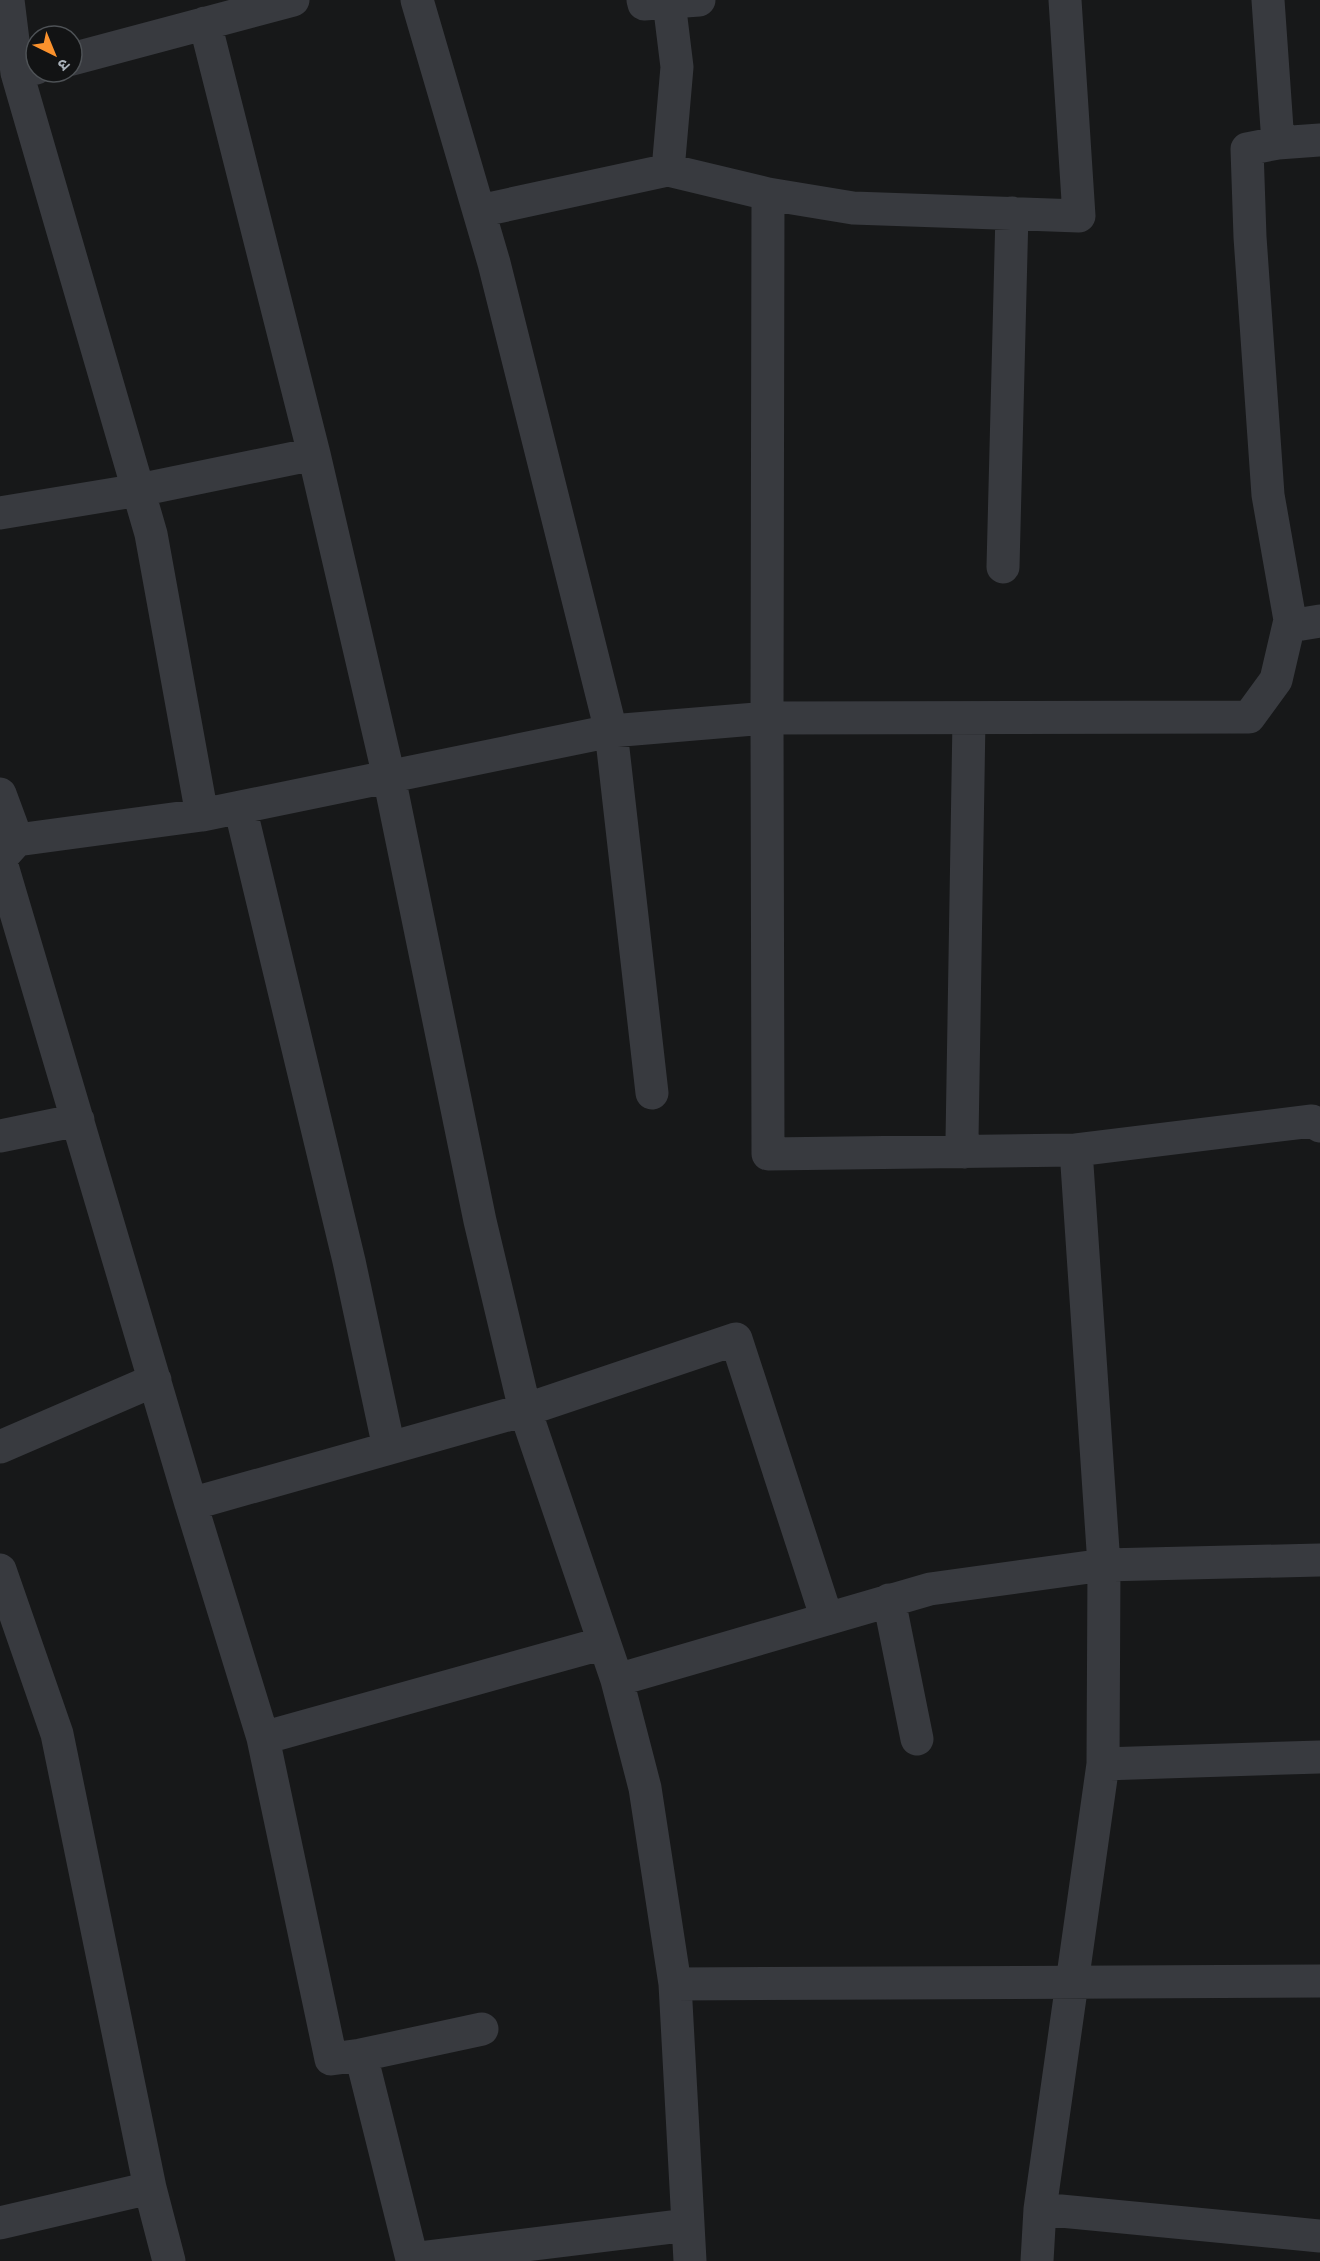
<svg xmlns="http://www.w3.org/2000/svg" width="1320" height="2261" font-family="'Fira Sans Condensed','Noto Sans Devanagari',sans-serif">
	<rect width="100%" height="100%" fill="#171819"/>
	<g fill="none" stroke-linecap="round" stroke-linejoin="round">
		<!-- minor -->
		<path stroke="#383a3f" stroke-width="33" d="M8,0L17,73
			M417,0L494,263L611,731L767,718L768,1154L1076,1150L1104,1565L1103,1764L1320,1757
			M643,0L644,4L699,0
			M1268,0L1278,143L1320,140
			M205,23L314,454L389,777L480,1221L525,1410L736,1339L827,1619
			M72,59L293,0
			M36,68L17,73L151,534L202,815
			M1278,143L1247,149L1250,237L1268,495L1290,620L1302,624L1320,621
			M668,170L677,67L669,2
			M768,194L767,718L1249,717L1276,680L1290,620
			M479,211L668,170L768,194L853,208L1079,216L1065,0
			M0,513L139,490L314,454
			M1003,567L1012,213
			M0,794L17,840
			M240,807L349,1261L389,1448
			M0,859L17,840L202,815L611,731L652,1093
			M0,859L191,1504
			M0,1136L78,1120
			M1076,1150L1312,1121L1320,1126
			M964,1152L962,1140L969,719
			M0,1447L155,1380
			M0,1570L57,1734L150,2188L0,2223
			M889,1600L917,1739
			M617,1680L525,1410L191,1504L263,1738L331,2059L361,2055L412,2259L688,2225
			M263,1738L604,1643
			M675,1984L1320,1981
			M361,2055L482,2029
			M150,2188L169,2261
			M1040,2209L1320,2236
			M690,2261L675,1984L645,1788L617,1680L930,1589L1104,1565L1320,1560
			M1037,2261L1040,2209L1103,1764"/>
	</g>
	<!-- north arrow -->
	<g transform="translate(54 54) rotate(137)"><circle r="28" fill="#121314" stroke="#4e5256" stroke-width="1.5"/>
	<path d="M0-4.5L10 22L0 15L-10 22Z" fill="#fb922d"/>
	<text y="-9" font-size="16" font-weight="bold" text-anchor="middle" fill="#a9b1ba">उ</text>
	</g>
</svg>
